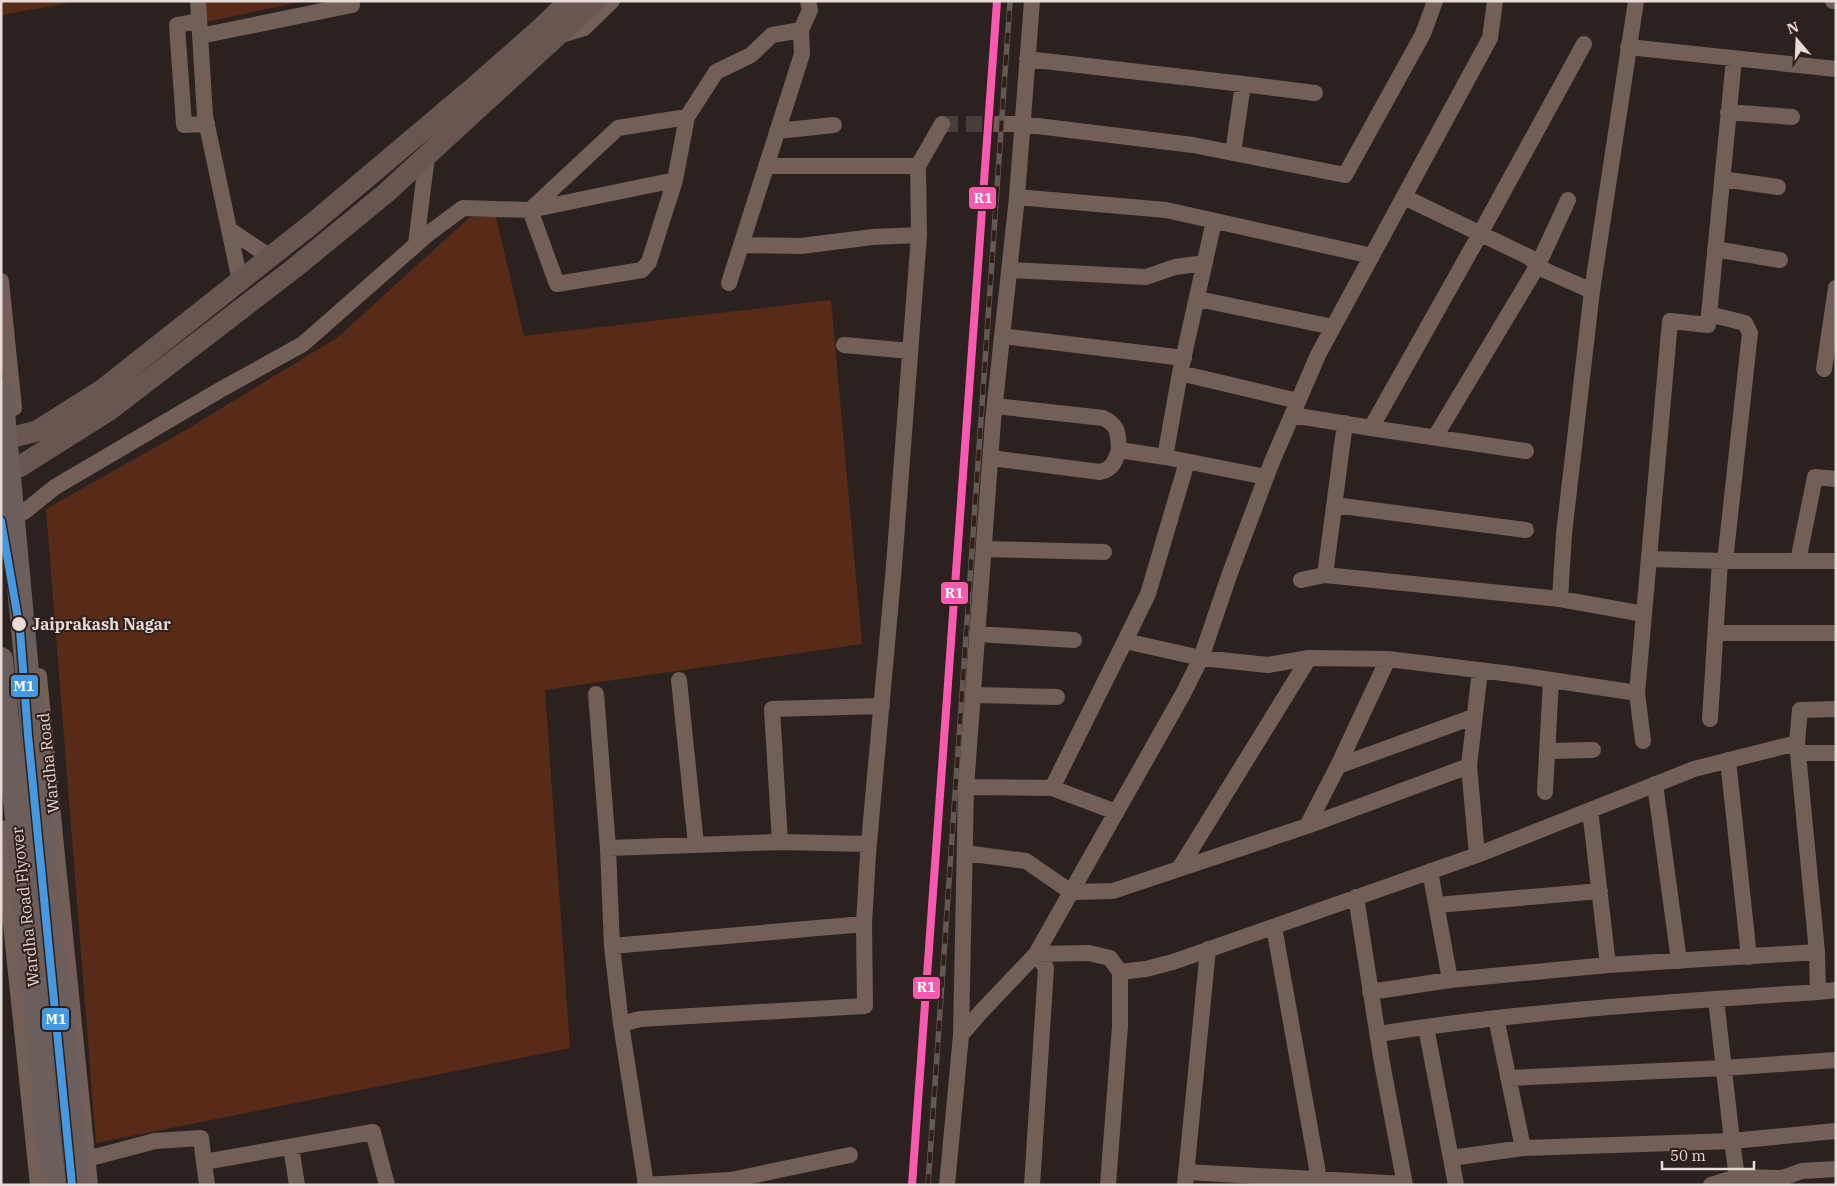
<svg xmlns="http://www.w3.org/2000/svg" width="1837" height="1186" font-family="'IBM Plex Serif',serif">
	<rect width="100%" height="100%" fill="#2b221f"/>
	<!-- green -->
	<path fill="#582b18" d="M1,1H80L1,15Z
		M200,1H305L206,22Z
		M470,217H496L524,336L831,300L862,644L545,690L570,1048L96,1143L46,509L186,430L338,337Z"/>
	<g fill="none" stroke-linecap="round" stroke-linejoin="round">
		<!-- minor-tunnel -->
		<path stroke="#473e3a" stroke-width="16" stroke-dasharray="16 8" stroke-linecap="butt" d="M942,124H997"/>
		<!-- minor -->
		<path stroke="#725f58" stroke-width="16" d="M198,1L205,116L240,281
			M1032,1L1017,197L1166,210L1372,256
			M1833,1H1836
			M199,21L177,25L184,125L207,124
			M561,35L584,28L612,1
			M200,36L352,5
			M1628,47L1836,69
			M1027,59L1243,84L1233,153
			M1243,84L1315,93
			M1728,112L1792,117
			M687,117L716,72L751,55L772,35L801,30L810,10L808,1
			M997,124H1021L1193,145L1345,175L1423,34L1435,1
			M777,131L834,125
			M918,166L942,124
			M1722,179L1778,187
			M1017,197L993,421L966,787L1052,788
			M1404,197L1529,257L1542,269L1592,291L1636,1
			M1214,221L1180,373L1165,457L1266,477
			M230,230L270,257
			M416,244L427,156
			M741,245L801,246L873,237L919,235L918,166H766
			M1715,249L1780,260
			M1009,270L1146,277L1175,267L1205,263
			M1,281L14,408
			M729,283L802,54L801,30
			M1592,291L1564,534L1560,599L1644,614L1670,321L1708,325L1734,59
			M1198,299L1333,327
			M1002,336L1184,358
			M844,345L910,351
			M1824,369L1836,288
			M1180,373L1298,401
			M995,406L1103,418C1119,425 1118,434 1119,450L1165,457
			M1292,415L1371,428L1480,234L1584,44
			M1345,423L1325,575L1560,599
			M1371,428L1526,451
			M1435,437L1538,265L1568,200
			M991,458L1100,472C1113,469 1115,461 1119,450
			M1187,462L1148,594L1125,641L1201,658L1268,665L1309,658L1388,659L1511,674L1637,693L1644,614
			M1334,505L1526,530
			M24,512L55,487L220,390L303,344L428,234L463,208L530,210L618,128L687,117L675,180L649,262L642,270L557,284L530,210L675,180
			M984,549L1104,552
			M1649,559L1725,561L1750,333L1745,323L1709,314
			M1725,561H1836
			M1798,561L1815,477L1836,479
			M1301,580L1325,575
			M1716,633H1836
			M977,634L1074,640
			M39,676L90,1185
			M679,680L696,845
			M1637,693L1643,741
			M596,694L608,848L612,946L621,1024L640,1019L865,1006L864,924L868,854L894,566L919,235
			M973,695L1057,697
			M1710,719L1720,561
			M1547,751L1593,750
			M1798,753H1836
			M1728,760L1749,957
			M1338,766L1388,659
			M1469,766L1477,855
			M1655,784L1679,961
			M1545,792L1551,680
			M1590,810L1608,965L1817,952L1797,743
			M1116,812L1052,788L1125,641
			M1307,826L1338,766L1473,717
			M1,828L38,1185
			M780,842L772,709L882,706
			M608,848L780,842L869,844
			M965,853L1026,861L1071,892L1113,891L1307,826L1469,766L1480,670
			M1179,869L1309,658
			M1430,871L1450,980
			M1356,897L1382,1063L1405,1185
			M1437,905L1600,891
			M1274,927L1319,1179
			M612,946L864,924
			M1370,992L1450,980L1608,965
			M1818,992L1836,990
			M621,1024L646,1185
			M1426,1027L1456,1185
			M1378,1034C1523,1011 1671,1002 1818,992L1817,952
			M961,1035L966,787
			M1508,1078L1724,1068L1836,1060
			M291,1147L297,1185
			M1523,1148L1732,1141L1716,999
			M1451,1158L1523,1148L1496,1018
			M87,1159L155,1141L201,1138L204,1162
			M1186,1172L1405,1184
			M1737,1177L1782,1178L1783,1185
			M1782,1178L1802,1171L1836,1169
			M207,1185L204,1162L373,1132L387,1185
			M645,1185L731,1180L850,1155
			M947,1185L961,1035L979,1014L1036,954L1183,694L1201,658L1230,573L1271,464L1318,355L1490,38L1495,1
			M1032,1185L1046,968L1036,954L1089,953L1110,958L1120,972L1146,969L1173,962L1477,855L1694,769L1797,743L1800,710L1836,709
			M1108,1185L1120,1026V972
			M1185,1185L1208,949
			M1711,1185L1737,1177L1732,1141L1836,1131"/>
		<!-- major -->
		<path stroke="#675750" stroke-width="21" d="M1,440L37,431L102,390L313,223L473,88L539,30L569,1
			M1,470L19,467L111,409L297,266L386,193L595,1"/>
		<!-- highway -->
		<path stroke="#6c5e5a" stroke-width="24" d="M48,1131L54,1185"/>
		<!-- rail casing -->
		<g stroke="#645854" stroke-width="5.5">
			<path id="rail" d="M912,1185L997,1
				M928,1185L1010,1"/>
		</g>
		<!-- rail -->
		<use href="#rail" stroke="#312019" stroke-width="4" stroke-dasharray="11" stroke-linecap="butt"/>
		<!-- highway-bridge -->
		<path stroke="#6c5e5a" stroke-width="24" d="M1,391L44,855L78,1185
			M1,659L48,1131"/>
		<!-- rail-1 casing -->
		<g stroke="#312019" stroke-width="11">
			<path id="rail-1" d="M912,1185L997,1"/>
		</g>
		<!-- rail-1 -->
		<use href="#rail-1" stroke="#f75aaf" stroke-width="8"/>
		<!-- metro-1 casing -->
		<g stroke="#312019" stroke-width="11">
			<path id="metro-1" d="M1,521L20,630L28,735L72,1185"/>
		</g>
		<!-- metro-1 -->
		<use href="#metro-1" stroke="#4699e1" stroke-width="8"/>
	</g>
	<!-- markers -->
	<circle fill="#e6dbd6" stroke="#312019" stroke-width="2" cx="19" cy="624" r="8"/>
	<g text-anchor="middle" stroke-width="4" stroke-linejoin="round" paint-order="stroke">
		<!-- stop labels -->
		<g font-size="16" font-weight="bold" fill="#e6dbd6" stroke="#312019" text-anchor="start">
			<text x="32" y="630">Jaiprakash Nagar</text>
		</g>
		<!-- street labels -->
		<g font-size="16" fill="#e6dbd6" stroke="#312019">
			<text transform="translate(48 763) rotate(-96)" y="6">Wardha Road</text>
			<text transform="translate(25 907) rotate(-96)" y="6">Wardha Road Flyover</text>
		</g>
	</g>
	<g stroke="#312019" stroke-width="2">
		<rect x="968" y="186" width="29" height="24" rx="5" fill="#f75aaf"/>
		<rect x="940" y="581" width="29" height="24" rx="5" fill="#f75aaf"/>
		<rect x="10" y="674" width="29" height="24" rx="5" fill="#4699e1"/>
		<rect x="912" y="976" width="29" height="24" rx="5" fill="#f75aaf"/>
		<rect x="41" y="1007" width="29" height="24" rx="5" fill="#4699e1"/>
	</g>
	<g font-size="14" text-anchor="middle" font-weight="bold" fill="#fff">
		<text x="983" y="203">R1</text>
		<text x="954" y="598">R1</text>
		<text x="24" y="691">M1</text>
		<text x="926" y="992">R1</text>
		<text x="56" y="1024">M1</text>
	</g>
	<!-- border -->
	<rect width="1837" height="1186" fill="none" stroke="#e6dbd6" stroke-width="5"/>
	<!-- north arrow -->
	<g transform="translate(1797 40) rotate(341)" stroke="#312019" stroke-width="4" paint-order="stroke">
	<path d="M0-4L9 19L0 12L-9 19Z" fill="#e6dbd6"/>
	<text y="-8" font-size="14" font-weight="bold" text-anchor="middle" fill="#e6dbd6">N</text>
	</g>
	<!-- scale -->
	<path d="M1662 1161v8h92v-8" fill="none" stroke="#e6dbd6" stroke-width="2.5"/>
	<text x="1670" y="1161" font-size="15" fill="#e6dbd6" stroke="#312019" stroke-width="4" paint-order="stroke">50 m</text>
</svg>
